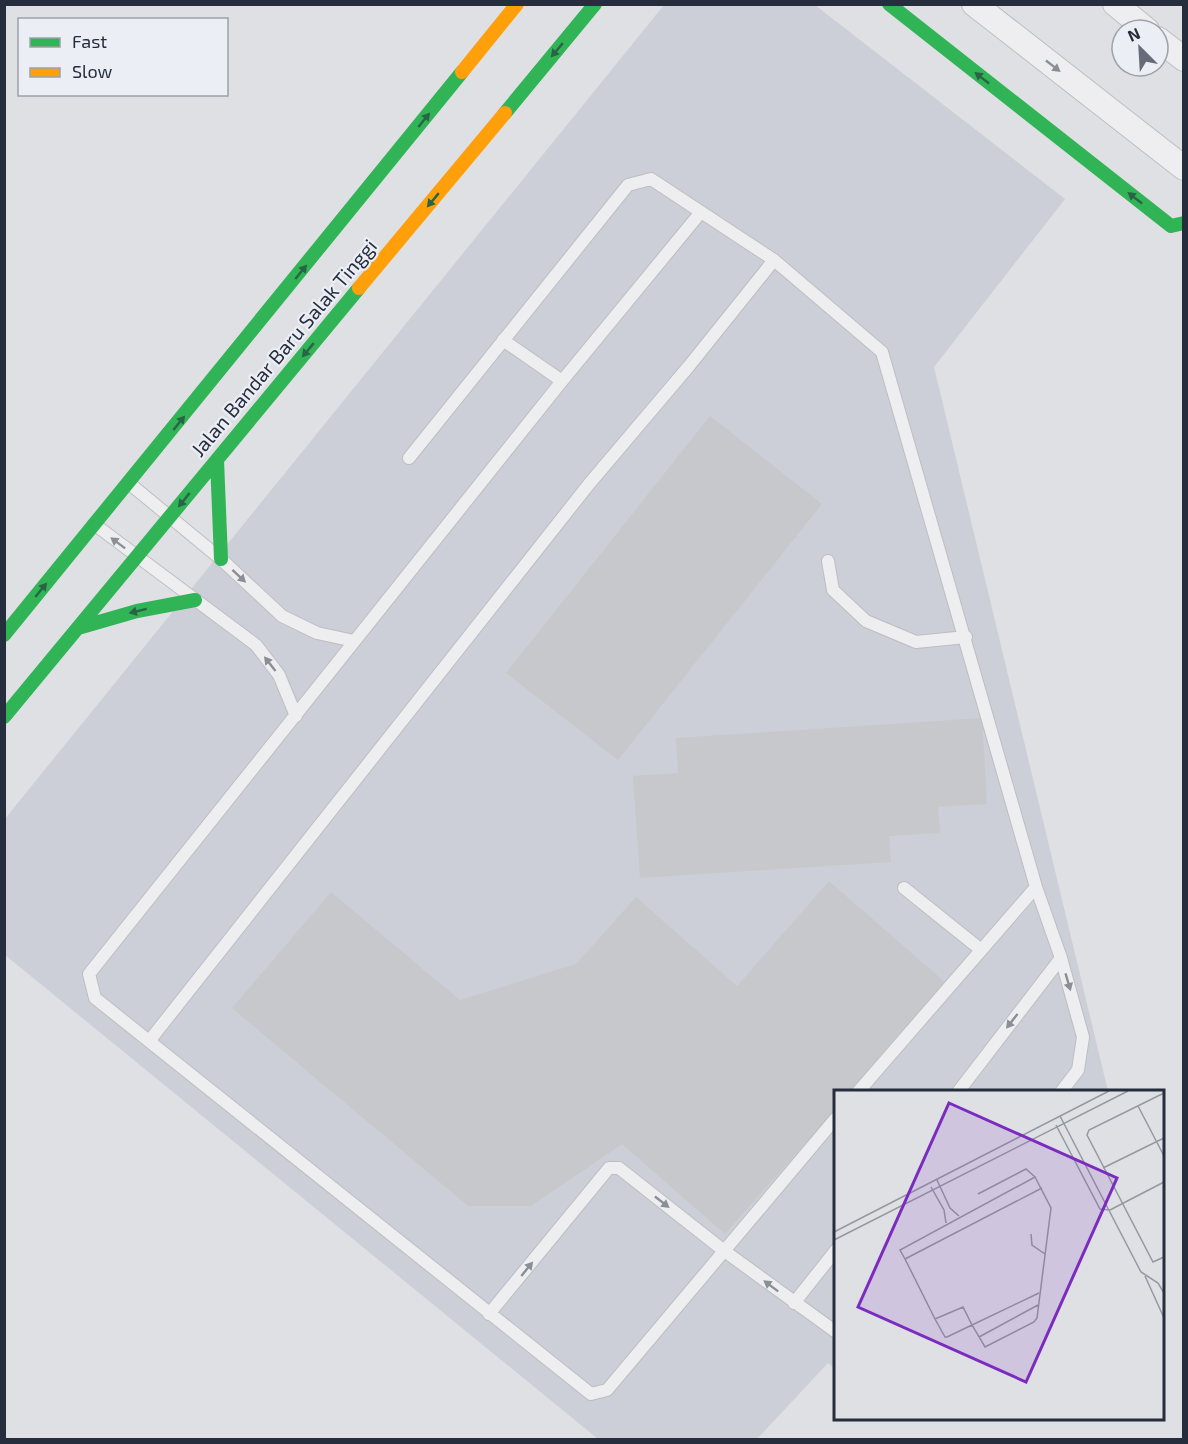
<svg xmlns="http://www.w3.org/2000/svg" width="1188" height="1444" font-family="'Exo 2',sans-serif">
	<rect width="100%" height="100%" fill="#dee0e4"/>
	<!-- built -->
	<path fill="#cccfd7" d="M664,5H815L1065,199L934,367L1108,1091L836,1092L835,1369L828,1363L757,1439H598L5,955L4,820Z"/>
	<!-- building -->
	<path fill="#c7c8cc" d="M710,416L822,504L618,760L506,673Z
		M982,718L987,804L938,807L940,833L889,836L891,862L640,878L633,776L678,773L676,738Z
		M829,881L947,984L851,1092H836V1109L725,1234L622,1144L531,1206H468L232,1008L331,892L460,1000L576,964L636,897L737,986Z"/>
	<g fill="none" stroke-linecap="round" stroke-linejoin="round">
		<!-- lane casing -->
		<g stroke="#bdbec2" stroke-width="14">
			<path id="lane" d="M503,340L562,381
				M409,458L628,185L651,179L701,212
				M130,484L221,559L282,616L317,633L354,641
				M94,524L256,645L279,675L296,716
				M828,561L833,590L866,621L916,642L966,637
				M904,888L980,949
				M150,1040L589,484L689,366L774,260
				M858,1092L1036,887
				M958,1092L1061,958
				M836,1118L607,1390L591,1394L95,998L89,974L562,381L701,212L774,260L882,352L1036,887L1061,958L1083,1037L1078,1070L1061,1092
				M794,1303L836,1250
				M489,1314L609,1168H619L723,1250L836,1332"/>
		</g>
		<!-- street casing -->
		<g stroke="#bdbec2" stroke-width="26">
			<path id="street" d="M974,4L1184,168
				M1115,4L1147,30
				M1158,39L1184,59"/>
		</g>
		<!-- lane -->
		<use href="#lane" stroke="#eeeef0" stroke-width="12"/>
		<!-- street -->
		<use href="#street" stroke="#eeeef0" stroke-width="24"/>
		<!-- fast -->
		<path stroke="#30b455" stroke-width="14" d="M889,4L1171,226L1184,223
			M505,113L595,4
			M217,460L221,559
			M78,628L137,611L195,600
			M4,635L462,72
			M4,717L359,288"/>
		<!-- slow -->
		<path stroke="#ff9f0a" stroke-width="14" d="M462,72L517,4
			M359,288L505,113"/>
	</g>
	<!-- one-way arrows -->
	<defs><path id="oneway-solid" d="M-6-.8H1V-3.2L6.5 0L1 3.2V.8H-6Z" transform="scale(1.5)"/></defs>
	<g fill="#2a6346">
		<use href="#oneway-solid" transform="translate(557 50) rotate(130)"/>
		<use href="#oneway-solid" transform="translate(982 78) rotate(-142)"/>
		<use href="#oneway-solid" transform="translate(424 120) rotate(-51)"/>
		<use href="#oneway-solid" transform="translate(1135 198) rotate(-142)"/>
		<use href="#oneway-solid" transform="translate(433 200) rotate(130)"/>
		<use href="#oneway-solid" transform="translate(301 272) rotate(-51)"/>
		<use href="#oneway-solid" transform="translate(308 350) rotate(130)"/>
		<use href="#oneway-solid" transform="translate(179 423) rotate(-51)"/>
		<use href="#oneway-solid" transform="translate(184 500) rotate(129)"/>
		<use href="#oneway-solid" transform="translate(41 590) rotate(-51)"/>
		<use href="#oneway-solid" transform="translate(138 611) rotate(166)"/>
	</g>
	<g fill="#8a8e96">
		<use href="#oneway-solid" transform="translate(1053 66) rotate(38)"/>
		<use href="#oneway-solid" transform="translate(118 543) rotate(-143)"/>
		<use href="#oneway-solid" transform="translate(239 576) rotate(43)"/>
		<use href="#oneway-solid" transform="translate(270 664) rotate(-128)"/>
		<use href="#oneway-solid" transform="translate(1068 982) rotate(74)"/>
		<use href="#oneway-solid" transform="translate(1012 1021) rotate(128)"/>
		<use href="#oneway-solid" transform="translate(662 1202) rotate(38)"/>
		<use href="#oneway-solid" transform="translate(527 1269) rotate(-51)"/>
		<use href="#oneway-solid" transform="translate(771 1286) rotate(-143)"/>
	</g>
	<g text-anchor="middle" stroke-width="4.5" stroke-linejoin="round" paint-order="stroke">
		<!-- street labels -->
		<g font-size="20" fill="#262d3c" stroke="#ebeef4">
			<text transform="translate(284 348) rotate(-50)" y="7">Jalan Bandar Baru Salak Tinggi</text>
		</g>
	</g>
	<!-- overview -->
	<g transform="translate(834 1090)">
		<rect width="330" height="330" fill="#dee0e4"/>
		<path fill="none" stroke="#9498a1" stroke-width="1.5" d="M330,3L255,40L253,45L319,172L330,167M304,16L330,66M226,26L307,182L324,193L330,203M222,35L266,119L276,120M269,78L330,48M103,90L116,118L125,126M97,97L110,120L112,133M144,104L192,79L201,87M276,120L330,92M0,142L275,1M197,144L198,155L211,164M0,150L294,1M71,169L208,98M311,186L330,228M101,229L129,217L138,235L151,257L200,232L203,228L217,118L201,87L66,160L71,169L101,229L111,247H113L138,235L205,203M145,247L204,215"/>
		<path fill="#7b2cbf" fill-opacity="0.15" stroke="#7b2cbf" stroke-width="3" d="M115,13L283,88L192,292L24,217Z"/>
		<rect width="330" height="330" fill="none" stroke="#262d3c" stroke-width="3"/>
	</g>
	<!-- border -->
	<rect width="1188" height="1444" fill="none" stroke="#262d3c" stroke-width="12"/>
	<!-- legend -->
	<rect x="18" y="18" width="210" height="78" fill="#ebeef4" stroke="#9ca1aa" stroke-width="1.5"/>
	<rect x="30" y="38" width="30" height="9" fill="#30b455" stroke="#9ca1aa" stroke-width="1.5"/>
	<text x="72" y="48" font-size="18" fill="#262d3c">Fast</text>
	<rect x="30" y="68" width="30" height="9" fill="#ff9f0a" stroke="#9ca1aa" stroke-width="1.5"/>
	<text x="72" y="78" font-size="18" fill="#262d3c">Slow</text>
	<!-- north arrow -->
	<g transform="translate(1140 48) rotate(336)"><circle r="28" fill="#ebeef4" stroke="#9ca1aa" stroke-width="1.5"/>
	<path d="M0-4.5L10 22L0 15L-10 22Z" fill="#666c77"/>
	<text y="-9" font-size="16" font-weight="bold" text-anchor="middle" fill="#262d3c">N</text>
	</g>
</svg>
